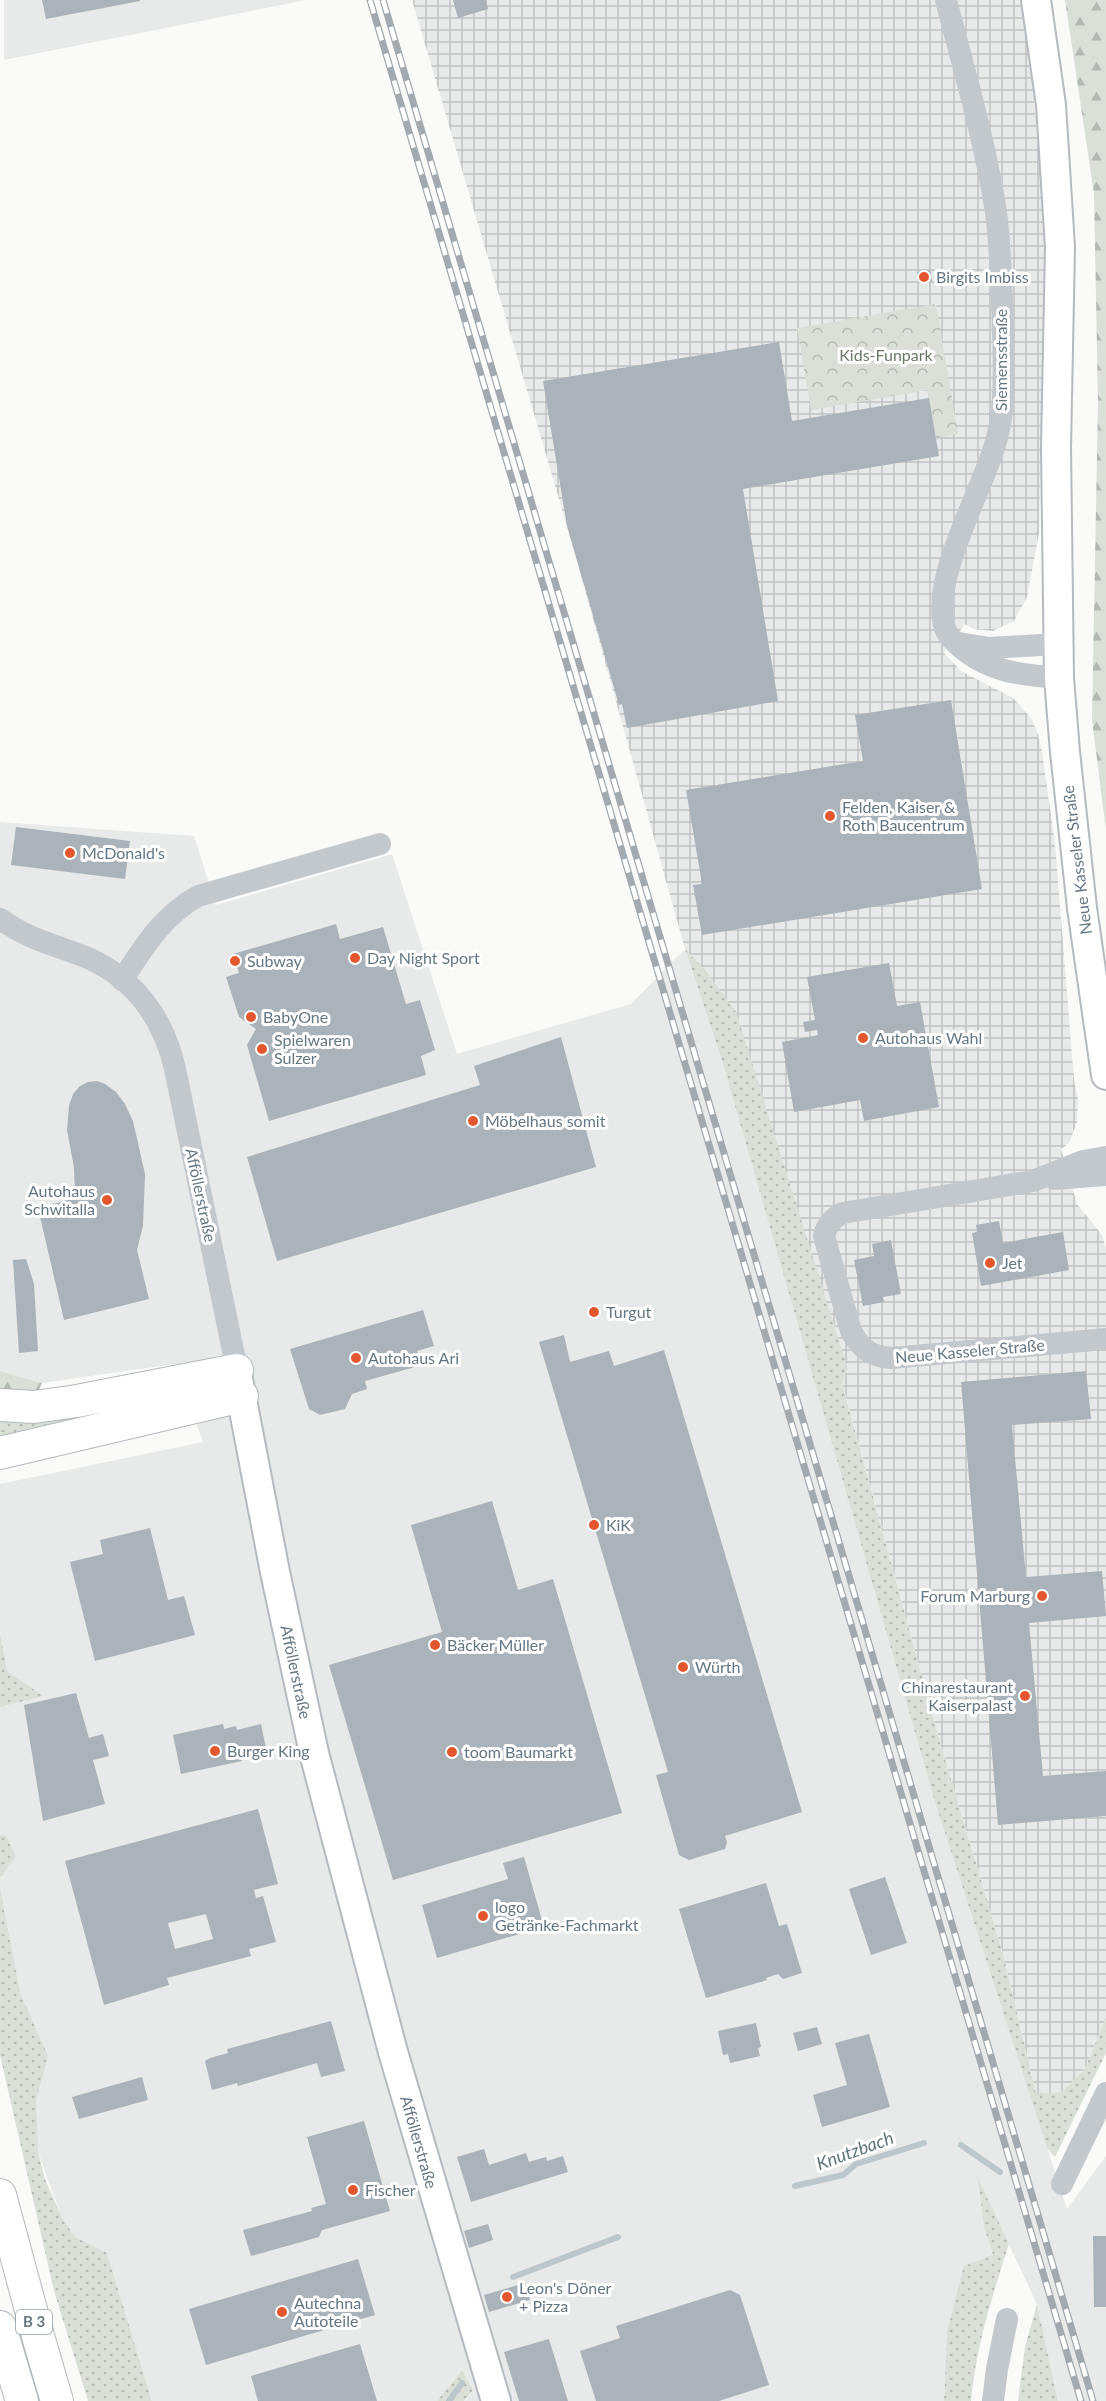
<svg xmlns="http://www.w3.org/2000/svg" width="1106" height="2401" font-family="Lato,sans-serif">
	<defs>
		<pattern id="industrial-grid" width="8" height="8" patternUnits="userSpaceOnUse" patternTransform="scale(1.5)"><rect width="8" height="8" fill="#e8e9e9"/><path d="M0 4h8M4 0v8" fill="none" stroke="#c0c1c2"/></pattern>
		<pattern id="grass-dots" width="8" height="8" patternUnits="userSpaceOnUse" patternTransform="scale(1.5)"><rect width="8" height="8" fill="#dadfd7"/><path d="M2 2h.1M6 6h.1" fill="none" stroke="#b4b9b4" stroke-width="1.8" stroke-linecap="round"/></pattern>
		<pattern id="forest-firs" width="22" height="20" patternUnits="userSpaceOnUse" patternTransform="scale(1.5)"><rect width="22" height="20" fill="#dadfd7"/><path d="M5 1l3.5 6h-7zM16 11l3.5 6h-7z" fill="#b4b9b4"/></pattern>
		<pattern id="park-crowns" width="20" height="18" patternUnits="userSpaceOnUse" patternTransform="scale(1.5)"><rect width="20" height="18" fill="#dadfd7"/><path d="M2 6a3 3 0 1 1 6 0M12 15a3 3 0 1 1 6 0" fill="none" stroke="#b4b9b4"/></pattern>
	</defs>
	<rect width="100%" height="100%" fill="#fafaf8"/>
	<!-- built -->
	<path fill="#e8e9e9" d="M4,0H306L4,60Z
		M0,822L194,836L216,905L392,854L457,1054L631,1004L685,949L723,1064L935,1802L1067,2209L1106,2156V2401H1058L1037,2304L979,2181L984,2227L993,2256L947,2332L944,2401H465L473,2390L462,2370L437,2401H152L107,2253L75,2237L62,2218L38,2152L0,1932V1707L7,1705L0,1645V1484L203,1442L175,1364L42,1383L0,1371Z"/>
	<!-- industrial -->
	<path fill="url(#industrial-grid)" d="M412,0H1020L1032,73L1045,238L1039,533L1027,597L1014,621L993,631L973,629L965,624L944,653L961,671L1013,698L1032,719L1038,735L1042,752L1055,844L1074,1080L1078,1099L1077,1122L1069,1143L1061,1149L1077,1204L1102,1235L1106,1249V2017L1085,2069L1062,2092L1036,2094L1003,1954L941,1746L842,1382L848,1369L805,1234L706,971L685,949L567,526Z"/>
	<!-- grass -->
	<path fill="url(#grass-dots)" d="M685,949L706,971L736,1012L848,1369L842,1383L941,1746L1003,1954L1036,2094L1062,2092L1085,2069L1106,2017V2053L1055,2157L1047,2148L935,1802L723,1064Z
		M208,1388L0,1439V1414Z
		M0,1634L7,1671L43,1696L0,1707Z
		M0,1835L6,1836L16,1856L0,1878Z
		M0,1888L20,1993L48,2056L36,2100L38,2152L45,2179L62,2218L75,2237L107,2253L152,2401H88L54,2291L0,2055Z
		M978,2178L1009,2244C992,2296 976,2347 971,2401H944L947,2332L964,2266L993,2255L984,2227Z
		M1037,2304L1058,2401H1018L1025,2347Z
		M462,2370L473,2390L464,2401H437Z"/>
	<!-- forest -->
	<path fill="url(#forest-firs)" d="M1065,0H1106V830L1092,720L1098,402L1094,194Z
		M0,1371L42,1383L37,1394L0,1391Z"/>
	<!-- park -->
	<path fill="url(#park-crowns)" d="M936,304L958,434L936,438L927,390L811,410L797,328Z"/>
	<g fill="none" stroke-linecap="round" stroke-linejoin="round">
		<!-- stream -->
		<path stroke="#bbc7cb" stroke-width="6" d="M961,2145L1000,2172
			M795,2186L843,2175L856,2164L924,2143
			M513,2277L618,2237
			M449,2401L462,2383"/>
	</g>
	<!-- building -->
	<path fill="#aab3b9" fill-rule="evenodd" d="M42,0H140V1L46,19Z
		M453,0H486L488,9L458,18Z
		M930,270L932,281L919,283L917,272Z
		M779,342L792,421L929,398L939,456L743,489L778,701L627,728L622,704L619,705L567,526L543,381Z
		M951,700L982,889L702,935L693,885L702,884L686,790L863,761L855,715Z
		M16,827L130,841L125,879L11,865Z
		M336,924L340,939L383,927L406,1004L420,1000L435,1050L421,1056L426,1075L269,1121L247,1045L256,1029L239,1017L226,977L239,973L233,954Z
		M889,963L897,1006L920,1002L939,1107L864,1121L860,1100L794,1112L782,1042L818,1035L817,1030L805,1032L803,1022L815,1020L807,977Z
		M561,1037L596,1167L277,1261L247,1157L480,1085L474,1066Z
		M97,1081L105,1084L116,1092L125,1104L133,1121L145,1174L143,1226L137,1250L149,1299L64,1320L38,1208L75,1198L74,1168L67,1130L69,1106L73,1094L80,1086L88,1082Z
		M999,1221L1003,1243L1063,1232L1069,1270L981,1286L972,1233L977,1232L976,1225Z
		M891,1240L901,1294L883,1297L884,1302L863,1306L854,1260L874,1256L872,1244Z
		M26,1259L34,1284L38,1351L19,1353L13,1260Z
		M423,1310L434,1346L417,1351L422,1365L365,1381L367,1389L352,1394L345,1409L320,1415L309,1409L290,1349Z
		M564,1335L570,1362L609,1351L614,1366L664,1350L802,1812L725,1836L727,1842L725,1849L689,1860L679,1855L656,1775L668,1772L539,1342Z
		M1086,1371L1091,1419L1012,1425L1026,1577L1102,1571L1106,1616L1029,1623L1043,1776L1106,1771V1816L998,1825L961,1382Z
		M492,1501L518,1590L553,1579L622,1813L393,1880L329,1665L442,1632L411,1525Z
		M150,1528L168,1600L184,1596L195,1635L95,1661L70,1562L103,1554L100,1540Z
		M76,1693L89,1738L103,1734L109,1756L93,1760L105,1804L43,1821L24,1705Z
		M223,1724L224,1729L236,1726L237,1730L261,1724L266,1748L241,1754L242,1761L181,1774L173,1735Z
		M258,1809L278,1884L254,1890L256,1898L263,1896L276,1942L249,1949L251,1956L167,1978L169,1985L104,2005L65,1861ZM206,1914L213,1939L175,1949L168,1923Z
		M524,1857L544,1927L437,1958L422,1905L508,1879L503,1863Z
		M885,1877L907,1943L871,1955L849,1889Z
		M766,1883L779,1926L787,1924L802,1973L783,1979L778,1974L766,1978L767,1980L706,1998L679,1909Z
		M331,2021L345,2071L321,2077L317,2063L238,2086L237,2083L212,2090L205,2061L210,2058L228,2053L227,2049Z
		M756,2023L761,2047L758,2048L760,2056L730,2063L728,2054L723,2055L718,2031Z
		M817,2027L822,2044L798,2051L793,2033Z
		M869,2034L890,2107L822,2127L813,2095L847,2085L835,2043Z
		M142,2077L148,2100L79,2119L72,2097Z
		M364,2121L390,2211L322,2230L319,2237L251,2256L243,2230L312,2211L311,2208L326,2204L307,2137Z
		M484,2149L489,2165L526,2153L529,2162L546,2157L547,2161L563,2156L568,2172L471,2202L457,2157Z
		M488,2224L493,2240L469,2248L464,2231Z
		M1093,2236H1106V2307H1094Z
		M358,2259L375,2315L206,2365L189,2309Z
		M525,2283L530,2300L489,2312L484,2295Z
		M730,2290L740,2295L769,2385L719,2401H596L580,2351L620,2338L616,2326Z
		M549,2339L568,2401H519L504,2352Z
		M360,2344L377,2401H258L251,2376Z"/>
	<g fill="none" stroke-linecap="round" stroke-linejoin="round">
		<!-- major casing -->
		<g stroke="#b5babe" stroke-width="32">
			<path id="major" d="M1036,0L1051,105L1060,247L1056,448L1059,678L1065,752L1082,908L1106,1075
				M237,1374L275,1572L314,1753L393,2052L496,2401"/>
		</g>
		<!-- highway casing -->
		<g stroke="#b4b9bd" stroke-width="34">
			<path id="highway" d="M0,1405L34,1407L77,1401L237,1370
				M0,1453L242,1396
				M0,2195L38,2336L57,2401
				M0,2327L22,2401"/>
		</g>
		<!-- minor -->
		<path stroke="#c3c8cc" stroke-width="22" d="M946,0C964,70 985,141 996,212C1000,242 1001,272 1002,302C1003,334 1005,366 1003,398C1002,416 999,434 993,451C979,496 930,582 945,628C947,635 953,640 958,645C987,672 1022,675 1059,678
			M959,643L989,648L1058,644
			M0,919C29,940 56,945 88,958C135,979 164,1019 175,1069L237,1370
			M122,980C144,947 162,916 198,896L380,844
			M1106,1157L1083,1161L1033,1181L843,1213C832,1219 827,1224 824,1236L851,1331C861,1349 870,1356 891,1358L1106,1339
			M1054,1179L1106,1175
			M1062,2184L1106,2093
			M993,2401L997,2369L1007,2319"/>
		<!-- major -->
		<use href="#major" stroke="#fff" stroke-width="28"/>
		<!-- highway -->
		<use href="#highway" stroke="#fff" stroke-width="32"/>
		<!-- rail casing -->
		<g stroke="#a2aab0" stroke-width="7">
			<path id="rail" d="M370,0L1081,2401
				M383,0L1093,2401"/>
		</g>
		<!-- rail -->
		<use href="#rail" stroke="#fff" stroke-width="4.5" stroke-dasharray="14" stroke-linecap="butt"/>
	</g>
	<!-- markers -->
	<g fill="#e4572e" stroke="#fff" stroke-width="2">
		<circle cx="924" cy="277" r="6"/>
		<circle cx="830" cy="816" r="6"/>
		<circle cx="70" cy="853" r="6"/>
		<circle cx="355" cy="958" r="6"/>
		<circle cx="235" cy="961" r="6"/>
		<circle cx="251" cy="1017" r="6"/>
		<circle cx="863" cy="1038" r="6"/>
		<circle cx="262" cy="1049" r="6"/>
		<circle cx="473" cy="1121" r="6"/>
		<circle cx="107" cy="1200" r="6"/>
		<circle cx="990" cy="1263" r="6"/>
		<circle cx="594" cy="1312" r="6"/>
		<circle cx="356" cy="1358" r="6"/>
		<circle cx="594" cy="1525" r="6"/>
		<circle cx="1042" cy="1596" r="6"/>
		<circle cx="435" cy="1645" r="6"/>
		<circle cx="683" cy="1667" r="6"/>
		<circle cx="1025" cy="1696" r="6"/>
		<circle cx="215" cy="1751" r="6"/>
		<circle cx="452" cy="1752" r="6"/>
		<circle cx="483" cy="1916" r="6"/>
		<circle cx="353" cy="2190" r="6"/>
		<circle cx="507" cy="2297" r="6"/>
		<circle cx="282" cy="2312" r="6"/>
	</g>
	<g text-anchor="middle" stroke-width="6" stroke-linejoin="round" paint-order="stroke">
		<!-- shield labels -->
		<rect fill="#fff" stroke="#939fa8" stroke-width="1.5" x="16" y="2310" width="36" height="24" rx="4.5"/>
		<g font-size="15" font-weight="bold" fill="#657683">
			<text x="34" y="2327">B 3</text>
		</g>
		<!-- poi labels -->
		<g font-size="16" fill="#657683" stroke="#fff" text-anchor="start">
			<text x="936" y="283">Birgits Imbiss</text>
			<text x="842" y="813">Felden, Kaiser &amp;<tspan x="842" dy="18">Roth Baucentrum</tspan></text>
			<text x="82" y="859">McDonald's</text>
			<text x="367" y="964">Day Night Sport</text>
			<text x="247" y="967">Subway</text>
			<text x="263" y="1023">BabyOne</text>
			<text x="875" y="1044">Autohaus Wahl</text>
			<text x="274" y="1046">Spielwaren<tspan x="274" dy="18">Sulzer</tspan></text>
			<text x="485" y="1127">Möbelhaus somit</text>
			<text x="95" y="1197" text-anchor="end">Autohaus<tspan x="95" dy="18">Schwitalla</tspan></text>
			<text x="1002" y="1269">Jet</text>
			<text x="606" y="1318">Turgut</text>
			<text x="368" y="1364">Autohaus Ari</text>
			<text x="606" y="1531">KiK</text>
			<text x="1030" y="1602" text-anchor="end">Forum Marburg</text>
			<text x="447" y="1651">Bäcker Müller</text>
			<text x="695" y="1673">Würth</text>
			<text x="1013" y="1693" text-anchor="end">Chinarestaurant<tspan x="1013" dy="18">Kaiserpalast</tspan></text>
			<text x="227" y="1757">Burger King</text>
			<text x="464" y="1758">toom Baumarkt</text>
			<text x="495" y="1913">logo<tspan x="495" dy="18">Getränke-Fachmarkt</tspan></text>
			<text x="365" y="2196">Fischer</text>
			<text x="519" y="2294">Leon's Döner<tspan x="519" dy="18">+ Pizza</tspan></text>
			<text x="294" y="2309">Autechna<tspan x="294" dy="18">Autoteile</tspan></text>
		</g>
		<!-- park labels -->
		<g font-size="16" fill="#687a64" stroke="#fff">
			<text x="886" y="361">Kids-Funpark</text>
		</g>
		<!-- street labels -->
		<g font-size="16" fill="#657683" stroke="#fff">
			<text transform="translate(1001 360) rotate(-90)" y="6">Siemensstraße</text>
			<text transform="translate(1077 860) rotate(-97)" y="6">Neue Kasseler Straße</text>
			<text transform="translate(201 1195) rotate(78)" y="6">Afföllerstraße</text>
			<text transform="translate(970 1351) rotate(-5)" y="6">Neue Kasseler Straße</text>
			<text transform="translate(296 1672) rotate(78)" y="6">Afföllerstraße</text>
			<text transform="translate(419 2142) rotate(74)" y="6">Afföllerstraße</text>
		</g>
		<!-- water labels -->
		<g font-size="18" font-style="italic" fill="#60757c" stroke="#fff">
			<text transform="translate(855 2151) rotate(-20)" y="6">Knutzbach</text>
		</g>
	</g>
</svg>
